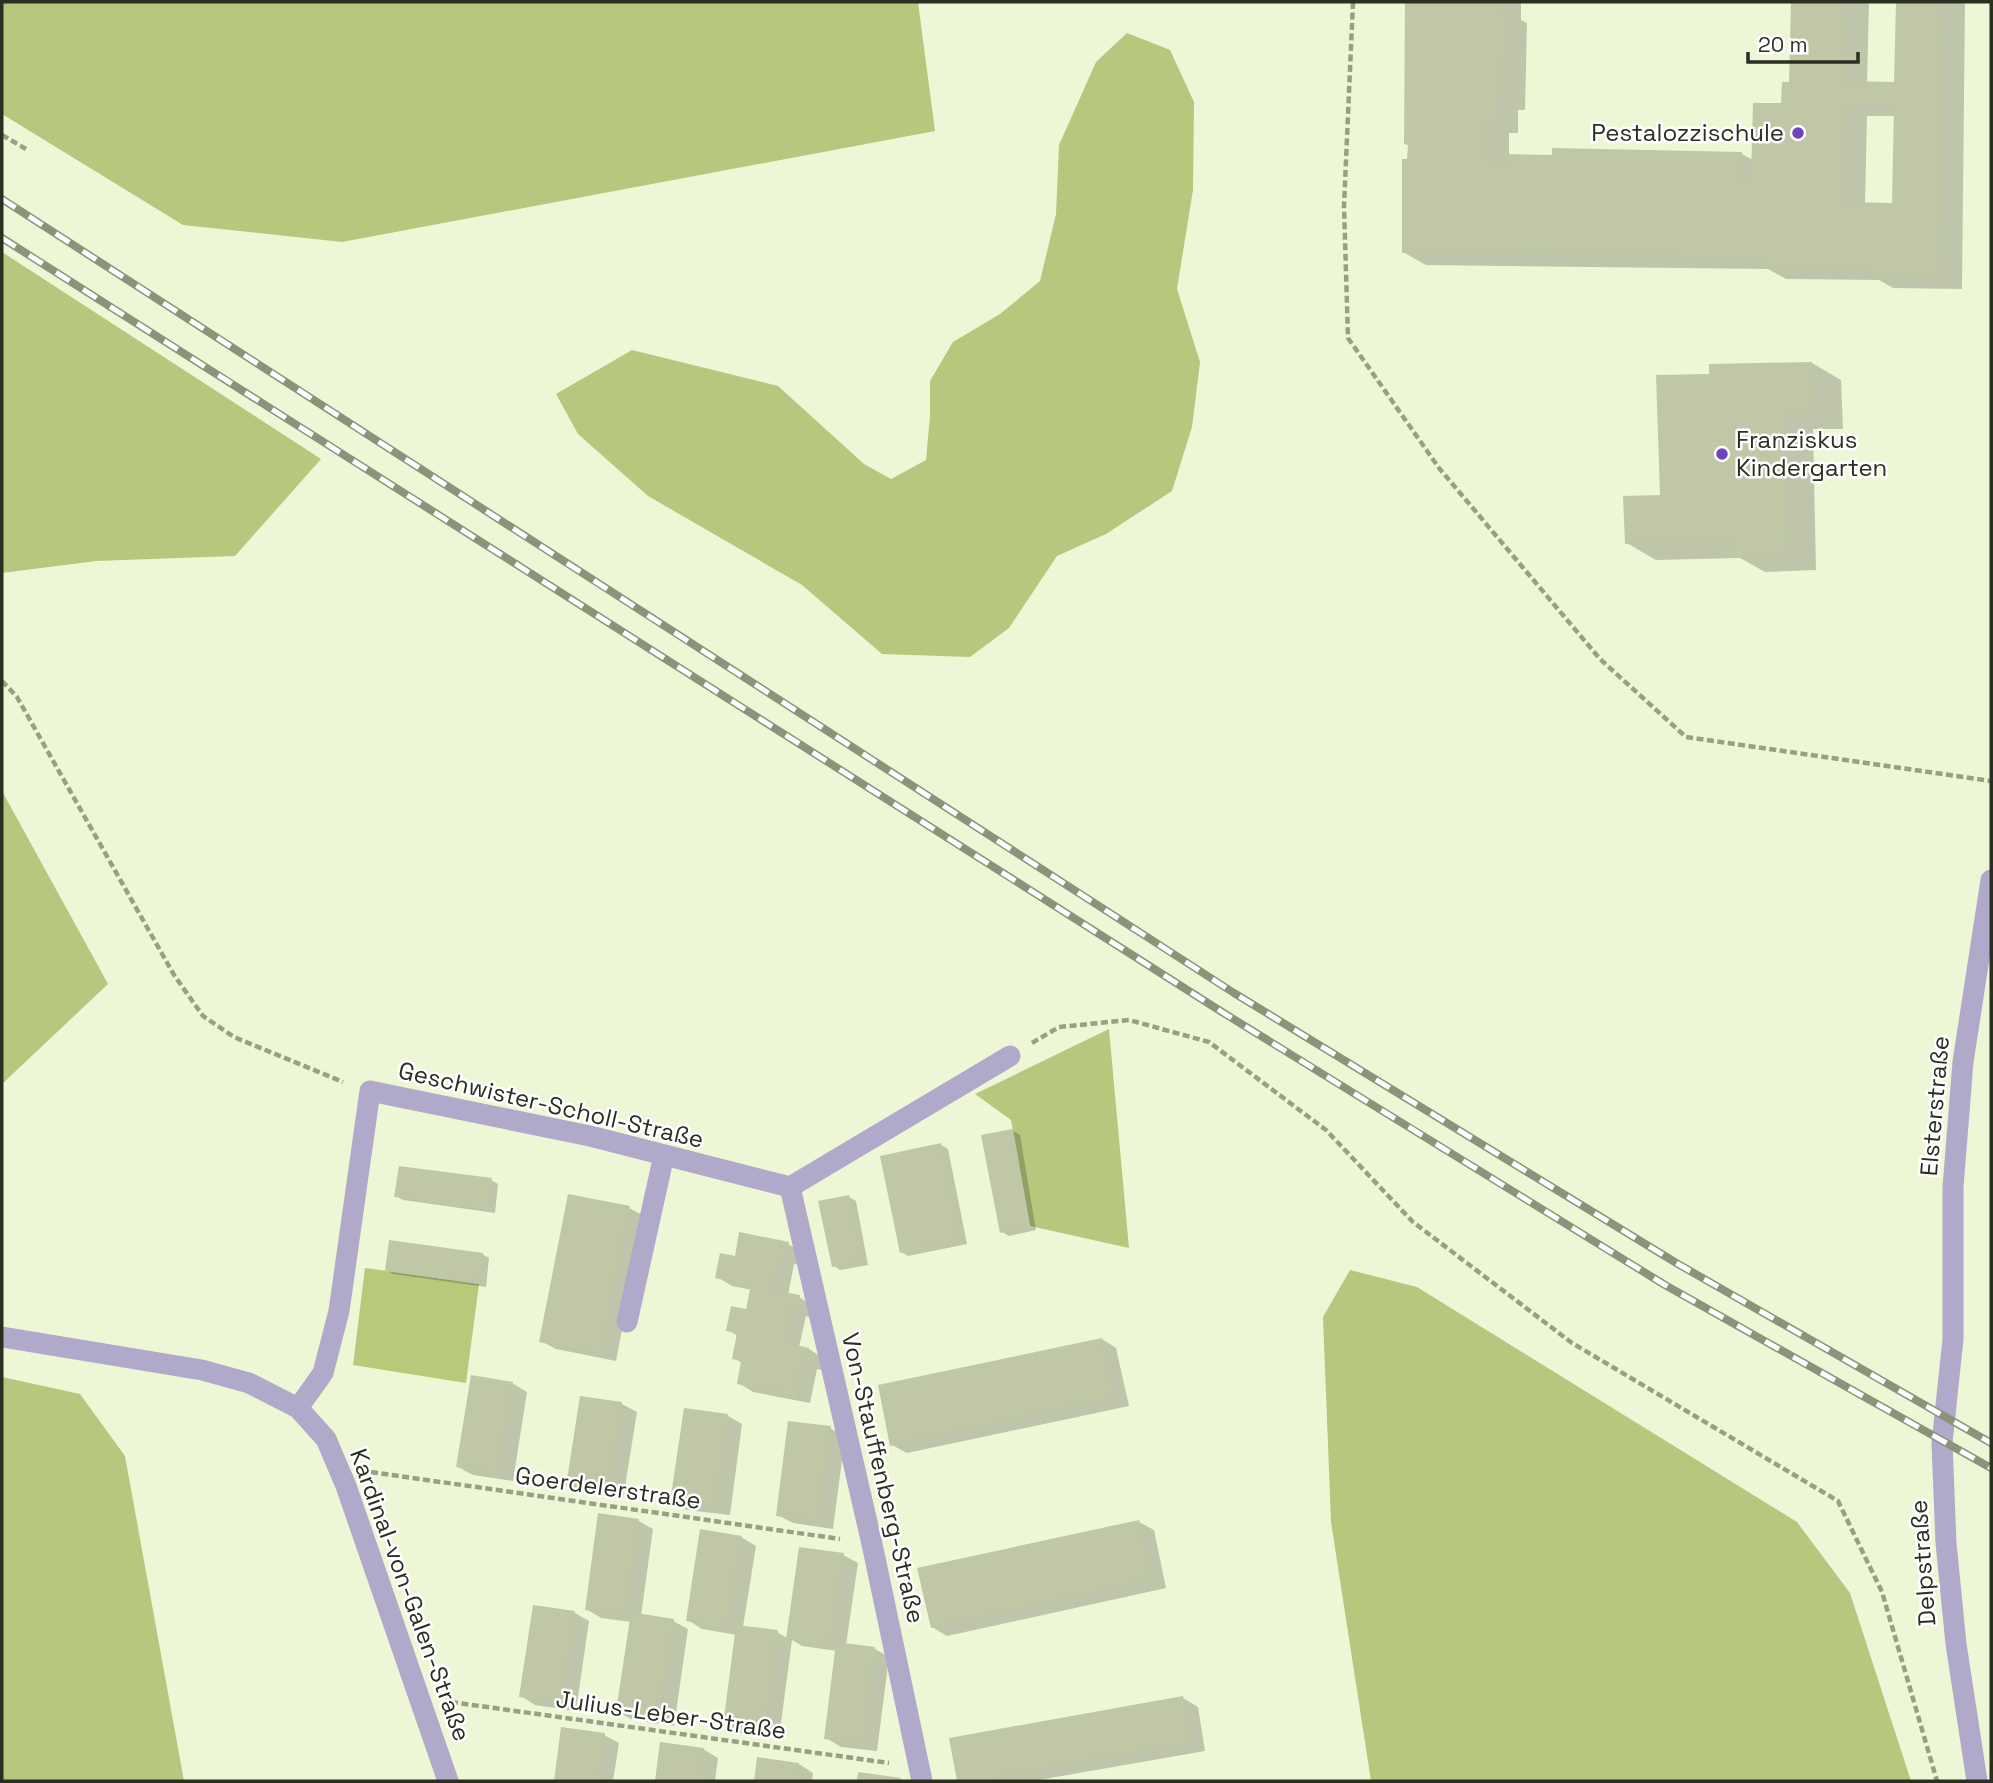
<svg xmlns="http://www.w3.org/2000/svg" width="1993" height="1783" font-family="'Space Grotesk',sans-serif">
	<rect width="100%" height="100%" fill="#eef7d5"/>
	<!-- green -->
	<path fill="#b6c87e" d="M2,2H918L935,131L342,242L183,225L2,114Z
		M1127,33L1170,50L1194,102L1193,190L1177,289L1200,362L1192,427L1172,491L1106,534L1057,556L1009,628L970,657L882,654L802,585L648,496L578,434L556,394L632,350L778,386L864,464L891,479L926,460L930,416V381L953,342L1000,314L1040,281L1056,214L1059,145L1096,62Z
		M2,252L321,459L235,556L96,561L2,573Z
		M2,791L108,984L2,1084Z
		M1109,1029L1129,1248L1030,1226L1011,1120L975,1094Z
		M1350,1270L1417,1287L1797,1522L1850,1593L1911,1781H1371L1331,1522L1323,1317Z
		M2,1377L80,1394L125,1456L184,1781H2Z"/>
	<!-- forest -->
	<path fill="#b7ca7a" d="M365,1268L479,1284L466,1383L353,1365Z"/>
	<!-- shadow -->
	<path fill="#0003" fill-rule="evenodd" d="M1407,2H1521V20L1527,23L1525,110H1518V133H1509V156L1742,154L1753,160L1783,105L1791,83L1792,2H1869L1867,83L1895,84L1898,2H1965L1962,289L1893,288L1879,280L1786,279L1768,269L1426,265L1403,252L1410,146L1405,143ZM1867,116H1896L1894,205L1865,204Z
		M1812,363L1841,380L1843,429H1813L1816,570L1765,572L1740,558L1656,560L1627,543L1662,496L1711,375Z
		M1013,1131L1020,1135L1036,1230L1009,1236L1002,1232Z
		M941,1145L948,1149L967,1244L908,1256L901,1252Z
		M491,1180L498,1184L495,1213L403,1200L396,1196Z
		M849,1197L856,1201L868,1265L840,1270L834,1266Z
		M629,1208L644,1216L616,1361L556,1349L541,1341Z
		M788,1244L803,1252L801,1265L794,1264L788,1295L799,1297L814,1306L811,1318L806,1316L799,1347L809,1349L823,1358L822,1370L817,1369L810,1403L753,1392L739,1383L742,1363L734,1358L738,1336L728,1330L748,1311L752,1290L732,1286L717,1277L736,1258Z
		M482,1254L489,1258L486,1287L393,1274L386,1270Z
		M1102,1339L1116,1348L1129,1406L907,1453L892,1445Z
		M512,1383L527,1392L513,1481L473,1475L458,1467Z
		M581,1398L622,1404L637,1412L623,1499L583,1493L568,1485Z
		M728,1416L742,1424L730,1515L687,1510L672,1501Z
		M830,1428L845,1437L833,1529L793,1523L778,1515Z
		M639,1521L653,1529L641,1616L673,1621L688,1629L674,1726L633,1720L618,1712L631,1622L601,1618L586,1609Z
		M1139,1522L1154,1530L1166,1588L947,1636L932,1627Z
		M741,1537L756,1546L743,1627L777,1632L787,1638L843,1555L858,1563L846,1645L875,1649L889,1657L877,1751L841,1747L826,1738L837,1651L802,1646L792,1640L779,1738L740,1733L725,1725L737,1635L702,1629L688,1620Z
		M575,1613L589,1621L576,1711L535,1705L521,1696Z
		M1183,1698L1198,1707L1205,1751L1033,1781H959L951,1739Z
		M563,1729L604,1735L619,1743L613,1781H555Z
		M662,1744L703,1749L718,1758L715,1781H657Z
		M758,1759L799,1764L813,1773L812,1781H755Z"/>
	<!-- building -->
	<path fill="#bfc7a7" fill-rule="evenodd" d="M1405,2H1499V8L1505,9L1503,98H1496V121H1487L1486,160L1506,161V154L1552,155V148L1742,152V179H1751L1753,103H1781L1782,82H1789L1791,2H1847L1845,81L1894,82L1896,2H1943L1940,277L1868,276L1869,268L1762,267V257L1402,253V159H1407L1408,145L1404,144ZM1845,104L1894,105L1892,203L1843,202Z
		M1812,362L1814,412L1784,413L1787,554L1733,556L1732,541L1625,544L1623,496L1660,495L1656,375L1709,374V364Z
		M1013,1129L1030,1226L1000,1233L981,1135Z
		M941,1143L961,1241L900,1253L880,1156Z
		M399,1166L492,1178L488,1210L394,1197Z
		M568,1194L630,1206L601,1354L539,1342Z
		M849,1195L862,1261L832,1267L818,1201Z
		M739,1232L789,1242L786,1257L780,1256L773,1290L800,1295L797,1310L791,1309L784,1342L809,1348L807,1363L802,1362L796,1396L737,1384L741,1361L732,1359L737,1333L726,1331L731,1306L746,1309L751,1285L715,1278L720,1253L735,1256Z
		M389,1240L483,1253L479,1284L385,1271Z
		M1102,1338L1115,1398L890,1446L878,1385Z
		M471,1375L513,1382L498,1474L456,1467Z
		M580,1396L622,1402L609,1492L566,1486Z
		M684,1408L728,1414L715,1508L670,1502Z
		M788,1421L831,1426L818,1521L776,1516Z
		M598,1513L639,1519L626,1616L585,1610Z
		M1139,1520L1152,1580L931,1628L917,1568Z
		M700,1529L742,1536L727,1628L686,1621Z
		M799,1547L844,1553L830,1645L786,1639Z
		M533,1605L575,1611L561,1703L519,1697Z
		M631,1612L674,1619L659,1719L616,1712Z
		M736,1625L778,1630L765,1731L723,1726Z
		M836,1642L875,1647L863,1744L824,1739Z
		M1183,1696L1191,1743L974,1781H957L949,1738Z
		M561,1727L605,1733L598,1781H554Z
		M660,1742L704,1748L700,1781H655Z
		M757,1757L799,1763L797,1781H754Z
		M858,1772L901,1778L900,1781H857Z"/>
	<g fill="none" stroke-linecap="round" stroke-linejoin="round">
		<!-- path -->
		<path stroke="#989f86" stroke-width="4.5" stroke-dasharray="7 3.5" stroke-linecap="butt" d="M1353,2L1344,206L1348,338L1439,468L1600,659L1686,737L1991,781
			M2,135L26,149
			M2,681L17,697L174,975L203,1016L234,1037L343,1082
			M1032,1043L1059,1027L1129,1020L1209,1042L1326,1130L1413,1222L1572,1343L1838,1501L1882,1592L1937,1781
			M371,1472L840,1539
			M451,1702L889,1763"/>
		<!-- minor -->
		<path stroke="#b0a9ca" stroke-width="21" d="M790,1187L872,1544L922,1781
			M627,1322L664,1155
			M2,1337L202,1370L249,1383L298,1408L326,1439L346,1486L448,1781
			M298,1408L323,1373L339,1311L370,1091L590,1136L790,1187L1010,1056
			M1977,1781L1956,1644L1946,1543L1942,1443L1953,1339V1187L1963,1062L1991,880"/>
		<!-- rail casing -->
		<g stroke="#8c937b" stroke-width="8">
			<path id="rail" d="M2,199L1234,993L1678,1264L1991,1443
				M2,238L1222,1012L1665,1285L1991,1468"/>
		</g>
		<!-- rail -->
		<use href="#rail" stroke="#fff" stroke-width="5" stroke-dasharray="16" stroke-linecap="butt"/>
	</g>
	<!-- markers -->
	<g fill="#6e44bc" stroke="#fff" stroke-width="2.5">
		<circle cx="1798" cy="133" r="7"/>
		<circle cx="1722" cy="454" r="7"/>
	</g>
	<g text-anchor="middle" stroke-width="5" stroke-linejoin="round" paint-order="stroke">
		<!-- poi labels -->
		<g font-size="24" fill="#2b2f22" stroke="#fff" text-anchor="end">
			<text x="1784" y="141">Pestalozzischule</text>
			<text x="1736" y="448" text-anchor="start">Franziskus<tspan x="1736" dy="28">Kindergarten</tspan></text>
		</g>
		<!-- street labels -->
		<g font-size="24" fill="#2b2f22" stroke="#fff">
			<text transform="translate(551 1105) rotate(13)" y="8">Geschwister-Scholl-Straße</text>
			<text transform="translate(1935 1106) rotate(-85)" y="8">Elsterstraße</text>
			<text transform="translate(883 1478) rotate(77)" y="8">Von-Stauffenberg-Straße</text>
			<text transform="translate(608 1488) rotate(8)" y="8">Goerdelerstraße</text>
			<text transform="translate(1923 1563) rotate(-94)" y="8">Delpstraße</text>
			<text transform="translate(410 1595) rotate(70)" y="8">Kardinal-von-Galen-Straße</text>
			<text transform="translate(671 1715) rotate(8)" y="8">Julius-Leber-Straße</text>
		</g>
	</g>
	<!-- border -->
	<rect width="1993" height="1783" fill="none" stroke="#2b2f22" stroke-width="7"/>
	<!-- scale -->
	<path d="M1748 52v10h110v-10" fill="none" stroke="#2b2f22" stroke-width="3.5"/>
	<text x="1758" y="52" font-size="21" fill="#2b2f22" stroke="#ffffff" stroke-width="5" paint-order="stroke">20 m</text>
</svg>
